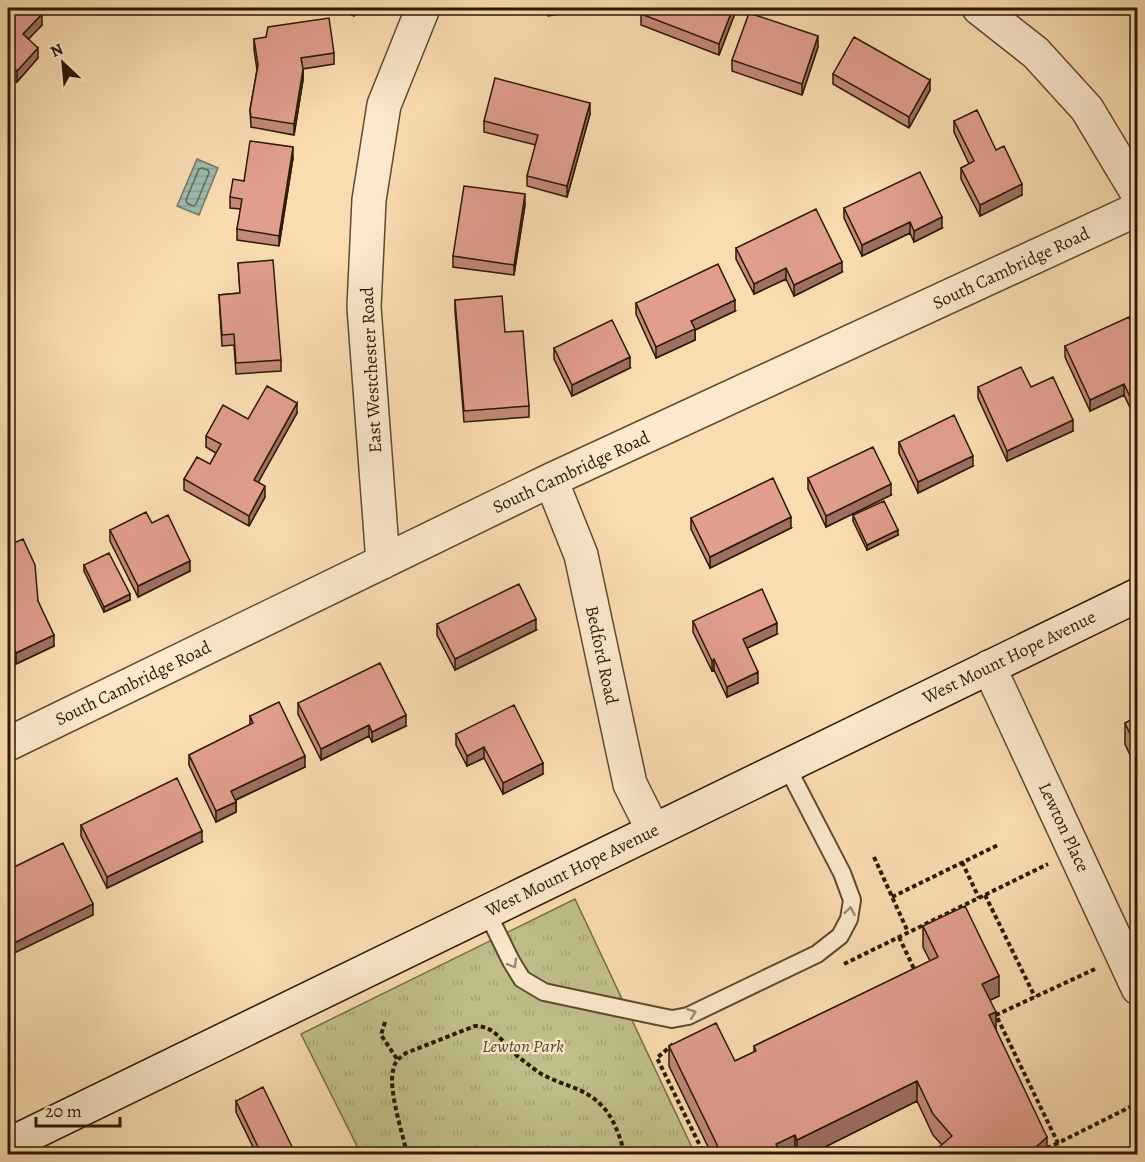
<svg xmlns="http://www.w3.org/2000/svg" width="1145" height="1162" font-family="Alegreya,serif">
	<defs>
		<pattern id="park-tufts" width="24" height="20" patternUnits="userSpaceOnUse" patternTransform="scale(1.5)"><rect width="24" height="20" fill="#c0c08a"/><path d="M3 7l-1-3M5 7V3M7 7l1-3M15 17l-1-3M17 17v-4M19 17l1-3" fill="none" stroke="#a5a475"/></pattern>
		<pattern id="water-rules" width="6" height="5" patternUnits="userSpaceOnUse" patternTransform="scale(1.5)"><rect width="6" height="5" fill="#9ebbaf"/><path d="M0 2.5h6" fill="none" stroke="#88a095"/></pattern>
	</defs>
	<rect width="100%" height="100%" fill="#fadcb1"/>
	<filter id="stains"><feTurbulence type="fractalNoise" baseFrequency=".00333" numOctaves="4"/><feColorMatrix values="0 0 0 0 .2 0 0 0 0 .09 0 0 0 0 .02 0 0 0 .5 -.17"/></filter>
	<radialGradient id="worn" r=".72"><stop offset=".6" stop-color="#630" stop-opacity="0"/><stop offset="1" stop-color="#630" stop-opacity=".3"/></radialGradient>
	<!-- park -->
	<path fill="url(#park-tufts)" stroke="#766c46" stroke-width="1.5" d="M575,899L695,1154H361L301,1034Z"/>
	<!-- water -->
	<path fill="url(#water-rules)" stroke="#707a69" stroke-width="1.5" d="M197,159L218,168L199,215L177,206Z"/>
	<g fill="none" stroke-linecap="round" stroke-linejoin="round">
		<!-- shore -->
		<path stroke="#646a58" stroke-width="1.5" d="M202,168L208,170L209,173L196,204L193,206L187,203L186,200L199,169Z"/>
		<!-- lane casing -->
		<g stroke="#5f4a2d" stroke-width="20">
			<path id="lane" d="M487,912L511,961L522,979L544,992L657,1016L672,1019L688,1016L817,954L840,936L849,919L852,900L842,873L786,765"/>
		</g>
		<!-- street casing -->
		<g stroke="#5f4a2d" stroke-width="36">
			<path id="street" d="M979,8L1036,53L1087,109L1138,194
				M551,480L581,555L630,784L653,830
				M383,562L364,307L369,200L384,105L423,8
				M989,667L1138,988
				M8,744L551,480L1138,209"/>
		</g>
		<!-- secondary casing -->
		<g stroke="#2b1901" stroke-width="36">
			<path id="secondary" d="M8,1145L1138,595"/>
		</g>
		<!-- path -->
		<path stroke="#2b1901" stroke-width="4" stroke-dasharray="4.5 3" stroke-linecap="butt" d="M874,857L908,932
			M962,862L979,898
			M985,895L1035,997
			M892,897L998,845
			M899,937L915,971
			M844,964L1048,864
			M1095,969L996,1015L1058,1143L1138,1103
			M385,1022L381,1035L397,1059
			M673,1044L657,1058L704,1154
			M407,1154C403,1135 388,1089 393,1071C394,1062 399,1058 406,1053L475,1026C495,1026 501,1041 515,1054C522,1060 529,1065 537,1071C555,1084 581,1086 598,1102C614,1116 619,1135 625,1154
			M1047,1154L1045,1149L1058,1143"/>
		<!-- lane -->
		<use href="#lane" stroke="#fce8cc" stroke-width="16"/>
		<!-- street -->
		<use href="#street" stroke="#fce8cc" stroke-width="33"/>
		<!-- secondary -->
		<use href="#secondary" stroke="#fce8cc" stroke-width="33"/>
	</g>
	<!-- wall -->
	<path fill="#c28879" stroke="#2b1901" stroke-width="1.5" d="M8,8L42,25L28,39L38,58L17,82L8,73Z
		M335,8H358L354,16Z
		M546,8H602L548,16Z
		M737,8L719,55L641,25V14Z
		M1100,8H1113L1106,14Z
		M254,39L334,53V64L303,69V80L294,135L251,127L250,110L257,70L254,50Z
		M818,47L802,95L732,71V60Z
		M833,74L930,90L909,128L833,84Z
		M590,114L567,197L527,186V176L536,145L484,132V121Z
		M954,121L996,150L1022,195L980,216L961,179V168L969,164L954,132Z
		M293,158L279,246L237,240V229L241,209L230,208V197L244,181Z
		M525,205L514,275L453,267V256Z
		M844,208L942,228L914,242L910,233L862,256L844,218Z
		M736,248L842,272L794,296L786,279L754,294L736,259Z
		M238,263L281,360V371L236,374L234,345L222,346L219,295L240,293Z
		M455,300L505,332L529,406V417L464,422L455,311Z
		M636,303L735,311L695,330V340L656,358L636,314Z
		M1137,337L1134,416L1124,395L1090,411L1065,357V346Z
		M554,348L630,368L572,396L554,359Z
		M978,387H1031L1073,431L1007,461L978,398Z
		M297,413L258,482L265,497L249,526L184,490V479L210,464L216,453L206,447V436L248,419Z
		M899,442L973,466L918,493L899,453Z
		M808,478L891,495L826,527L808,489Z
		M853,515L898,535L867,550L853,521Z
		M691,518L791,528L710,568L691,529Z
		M152,523L190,571L138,597L110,541V530Z
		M8,529L38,601L54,646L16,664L8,645Z
		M84,565L130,600L104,612L84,571Z
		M693,621L777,634L747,648L758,683L727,697L714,670L712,671L693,632Z
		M437,624L536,630L455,670L437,635Z
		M298,703L406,726L372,742L369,736L321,760L298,714Z
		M250,716L305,767L236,800V812L216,822L189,765V755L250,725Z
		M1137,717V770L1125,744V723Z
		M456,734L543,774L503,794L484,758L467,766L456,745Z
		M81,825L202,842L107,888L81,836Z
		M923,926L999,996L990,1000L996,1030L1047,1155L942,1145L933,1135L917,1101L809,1155H712L669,1066V1046L735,1061L754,1052V1046L930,961L923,947Z
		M236,1101L296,1155H257L236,1112Z"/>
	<!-- shaded-wall -->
	<path fill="#9e6f63" stroke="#2b1901" stroke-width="1.5" d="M355,8H358L354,16V11Z
		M733,8H737L719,55V44Z
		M1106,8H1113L1106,14Z
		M42,14V25L23,45V34Z
		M818,36V47L802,95V84Z
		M38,48V58L17,82V71Z
		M303,69V80L294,135V124Z
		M930,80V90L909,128V117Z
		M590,103V114L567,197V186Z
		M293,147V158L279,246V236Z
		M1022,184V195L980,216V205Z
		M525,194V205L514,275V265Z
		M942,217V228L914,242V231Z
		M910,222V233L862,256V245Z
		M842,262V272L794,296V285Z
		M786,268V279L754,294V284Z
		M735,300V311L695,330V340L656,358V347L691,321Z
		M630,357V368L572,396V385Z
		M1124,384V395L1090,411V400Z
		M297,403V413L254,490V480Z
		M1137,404V415L1134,416V405Z
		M1073,420V431L1007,461V451Z
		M973,456V466L918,493V482Z
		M891,484V495L826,527V516Z
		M265,486V497L249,526V516Z
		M791,517V528L710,568V557Z
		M898,530V535L867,550V545Z
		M190,561V571L138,597V586Z
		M130,594V600L104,612V607Z
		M536,619V630L455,670V659Z
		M777,623V634L743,650V639Z
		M54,635V646L16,664V653Z
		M714,659V670L712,671V661Z
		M758,672V683L727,697V687Z
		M406,715V726L372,742V732Z
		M369,725V736L321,760V749Z
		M484,747V758L467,766V756Z
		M305,756V767L231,802V791Z
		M543,763V774L503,794V783Z
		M236,802V812L216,822V811Z
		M202,831V842L107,888V877Z
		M93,904V915L8,956V946Z
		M999,976V996L982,1004V984Z
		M996,1012V1033L989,1015Z
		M917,1081V1101L809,1155H797V1140Z
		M795,1135V1155H776V1144Z
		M1047,1137V1155H1027Z"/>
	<!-- building -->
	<path fill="#e19e8d" stroke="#2b1901" stroke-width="1.5" d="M8,8H35L42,14L23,34L38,48L17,71L8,62Z
		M347,8H355L354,11Z
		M643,8H733L719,44L641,14Z
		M749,13L818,36L802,84L732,60Z
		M329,18L334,53L301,58L303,69L294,124L251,117L250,110L258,65L254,39L266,37L268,27Z
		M854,37L930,80L909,117L833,74Z
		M495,78L590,103L567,186L527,176L538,135L484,121Z
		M977,110L996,150L1004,146L1022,184L980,205L961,168L974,161L954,121Z
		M250,141L293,147L279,236L237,229L242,199L230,197L233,179L244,181Z
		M920,172L942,217L914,231L910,222L862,245L844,208Z
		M464,186L525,194L514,265L453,256Z
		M816,209L842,262L794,285L786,268L754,284L736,248Z
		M273,260L281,360L236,363L234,334L222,335L219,295L240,293L238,263Z
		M718,264L735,300L691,321L695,329L656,347L636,303Z
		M502,296L505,332L523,331L529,406L464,411L455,300Z
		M1129,317L1137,337V404L1134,405L1124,384L1090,400L1065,346Z
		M612,320L630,357L572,385L554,348Z
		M1021,367L1031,387L1053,377L1073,420L1007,451L978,387Z
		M267,386L297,403L254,480L265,486L249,516L184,479L197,457L210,464L221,444L206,436L223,405L248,419Z
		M954,415L973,456L918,482L899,442Z
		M873,447L891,484L826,516L808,478Z
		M773,478L791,517L710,557L691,518Z
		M884,501L898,530L867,545L853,515Z
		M146,512L152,523L168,515L190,561L138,586L110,530Z
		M8,529L14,543L23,539L35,565L38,601L54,635L16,653L8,634Z
		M109,553L130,594L104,607L84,565Z
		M519,584L536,619L455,659L437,624Z
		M762,589L777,623L743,639L758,672L727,687L714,659L712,661L693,621Z
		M380,663L406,715L372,732L369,725L321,749L298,703Z
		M279,702L305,756L231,791L236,802L216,811L189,755L253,723L250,716Z
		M514,705L543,763L503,783L484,747L467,756L456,734Z
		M1137,717V749L1125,723Z
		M177,778L202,831L107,877L81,825Z
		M63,843L93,904L8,946V870Z
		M965,906L999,976L982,984L996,1012L989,1015L1047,1137L1027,1155H930L952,1136L933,1114L917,1081L797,1140L795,1135L776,1144L781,1155H722L669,1046L716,1023L735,1061L756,1051L754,1046L938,957L923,926Z
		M263,1087L296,1155H262L236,1101Z"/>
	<!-- one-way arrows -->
	<defs><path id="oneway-chevron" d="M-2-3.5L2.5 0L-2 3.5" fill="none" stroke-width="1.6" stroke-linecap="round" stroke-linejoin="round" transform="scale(1.5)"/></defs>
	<g stroke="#9e8b71">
		<use href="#oneway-chevron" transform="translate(850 911) rotate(-80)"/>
		<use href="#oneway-chevron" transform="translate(513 964) rotate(60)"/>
		<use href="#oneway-chevron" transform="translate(692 1013) rotate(-21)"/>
	</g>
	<g text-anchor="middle" stroke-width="4.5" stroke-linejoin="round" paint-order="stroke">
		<!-- street labels -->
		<g font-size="18" fill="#2b1901" stroke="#fce8cc">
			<text transform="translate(1011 268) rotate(-25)" y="6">South Cambridge Road</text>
			<text transform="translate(371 370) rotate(-93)" y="6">East Westchester Road</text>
			<text transform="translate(571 472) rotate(-25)" y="6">South Cambridge Road</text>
			<text transform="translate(602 655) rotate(78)" y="6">Bedford Road</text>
			<text transform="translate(1009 657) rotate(-26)" y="6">West Mount Hope Avenue</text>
			<text transform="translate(133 683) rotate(-26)" y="6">South Cambridge Road</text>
			<text transform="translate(1064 827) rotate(65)" y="6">Lewton Place</text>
			<text transform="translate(572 870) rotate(-26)" y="6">West Mount Hope Avenue</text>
		</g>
		<!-- park labels -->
		<g font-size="18" font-style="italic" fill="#584b2a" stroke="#fce8cc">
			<text x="523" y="1052">Lewton Park</text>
		</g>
	</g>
	<!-- margin -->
	<rect width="1145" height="1162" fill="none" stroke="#fadcb1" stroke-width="30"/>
	<rect x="9" y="9" width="1127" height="1144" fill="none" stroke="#2b1901" stroke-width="3"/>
	<rect x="15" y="15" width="1115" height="1132" fill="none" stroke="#2b1901" stroke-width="1.5"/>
	<!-- north arrow -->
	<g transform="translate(63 63) rotate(334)" stroke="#fce8cc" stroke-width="4.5" paint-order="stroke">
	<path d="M0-4.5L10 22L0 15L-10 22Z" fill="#2b1901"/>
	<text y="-9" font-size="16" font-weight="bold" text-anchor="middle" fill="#2b1901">N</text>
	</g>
	<!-- scale -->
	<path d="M36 1117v9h84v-9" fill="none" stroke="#2b1901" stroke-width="3"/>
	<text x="45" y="1117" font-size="18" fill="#2b1901" stroke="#fce8cc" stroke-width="4.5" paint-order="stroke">20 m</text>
	<rect width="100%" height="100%" filter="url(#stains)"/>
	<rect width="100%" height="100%" fill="url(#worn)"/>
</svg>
